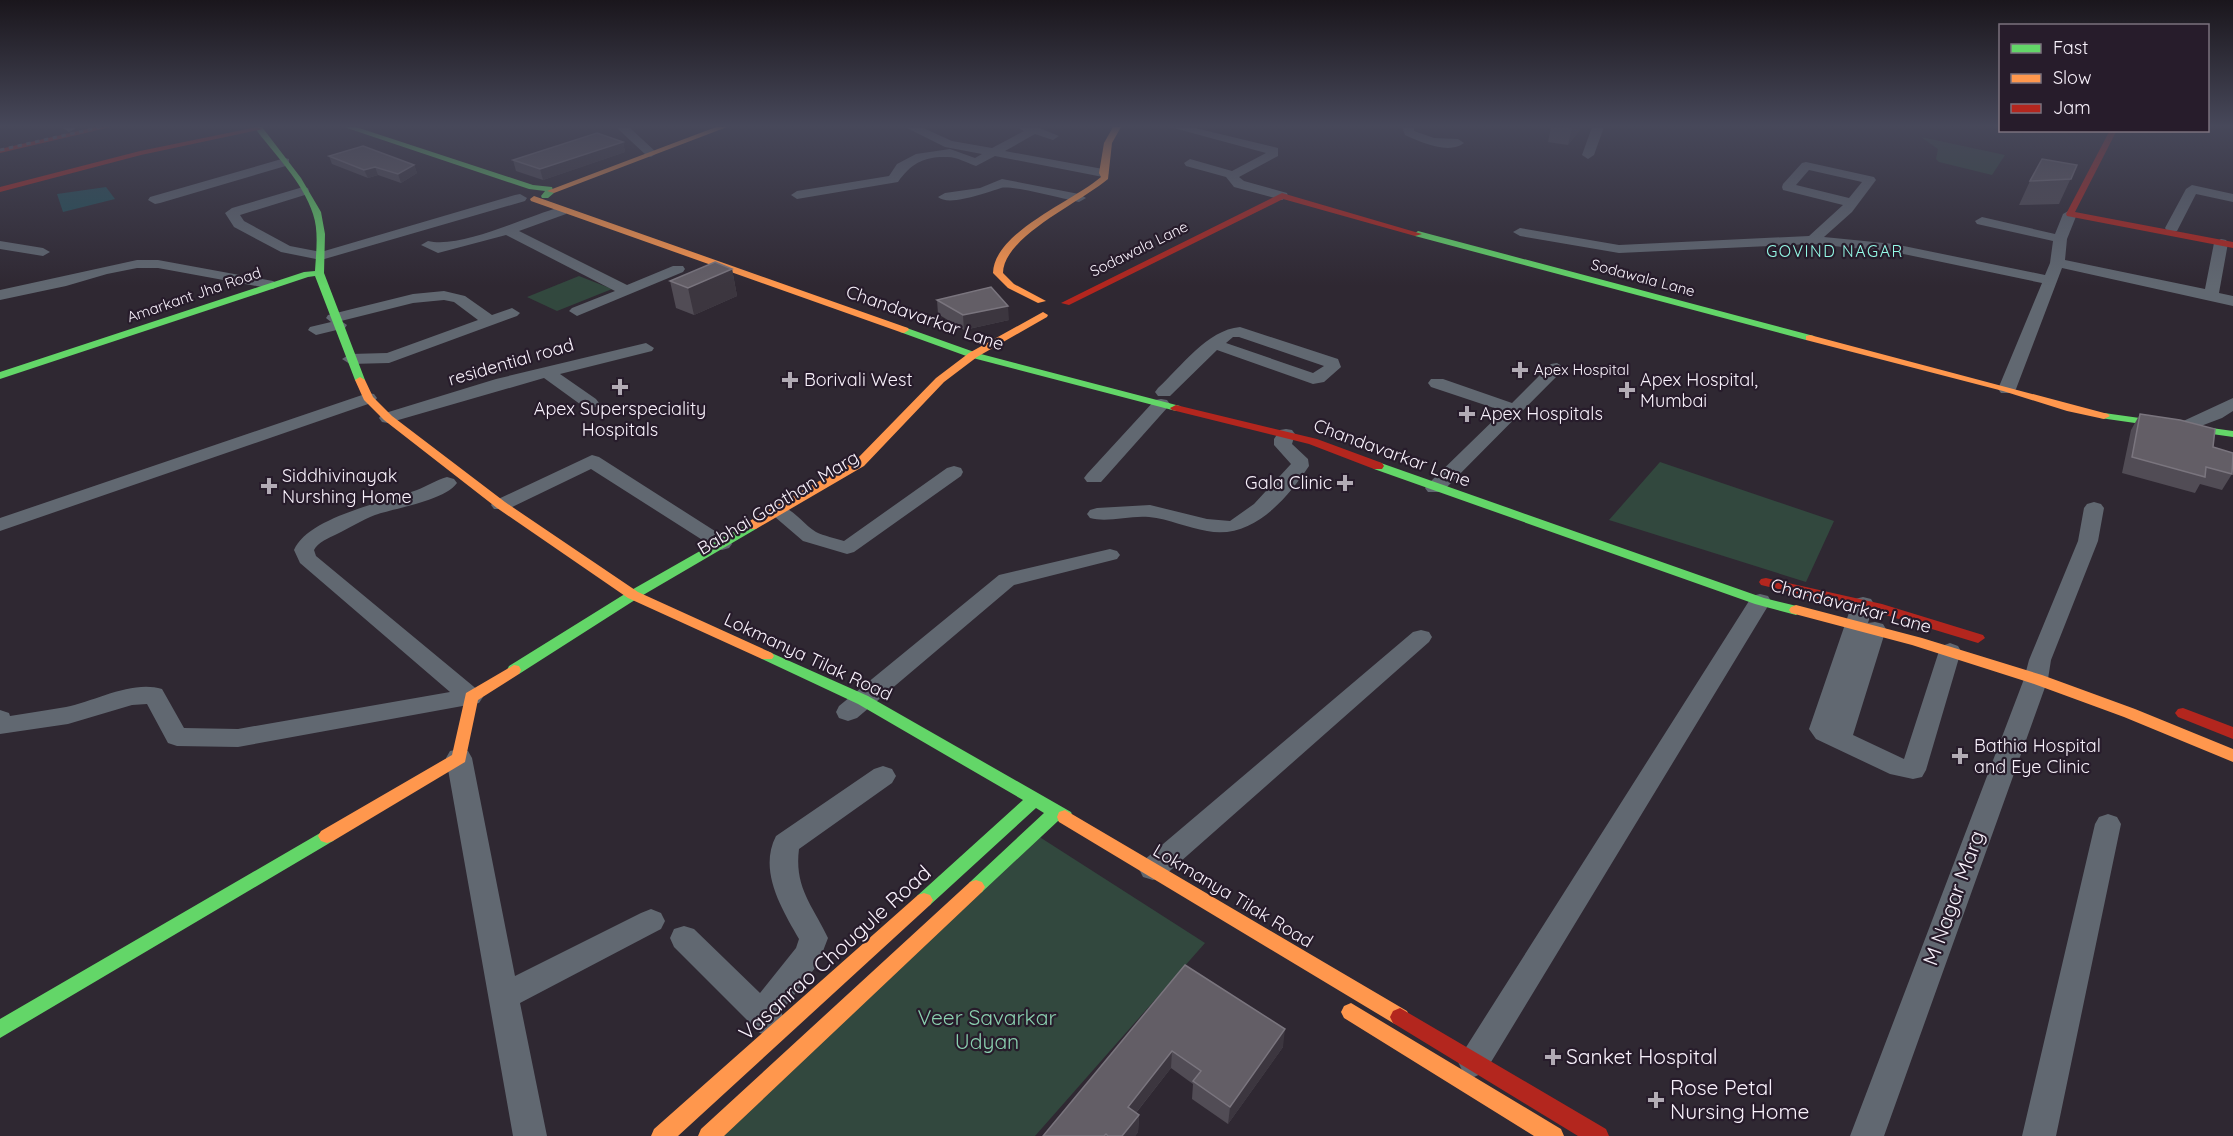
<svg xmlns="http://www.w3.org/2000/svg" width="2233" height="1136" font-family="Quicksand,sans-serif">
	<rect width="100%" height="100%" fill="#2f2832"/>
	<!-- green -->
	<path fill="#32483e" d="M1921,137L2005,155L1992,175L1939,162L1936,159L1938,149Z
		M579,276L612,289L557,311L527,297Z
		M1660,462L1834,521L1806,582L1609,520Z
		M1038,836L1205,943L1035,1136H719Z"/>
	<!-- water -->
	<path fill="#204f56" d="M106,187L115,199L63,212L57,194Z"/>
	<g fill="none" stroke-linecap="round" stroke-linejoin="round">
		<!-- street -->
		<path fill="#616871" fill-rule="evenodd" d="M61,127H74L75,129L69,132Z
			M616,127H629L657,153L651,157L647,156Z
			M905,127H921L952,141L992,148L1024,131L1017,127H1037L1059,136L1053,140L1035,134L1005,151L1103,169L1109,173L1103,177L995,156L976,166C967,163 957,157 948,157C925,156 911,163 898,182L797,199L791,195L797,191L889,176L897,164L916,154L950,149L975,158L982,154L945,147Z
			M1170,127H1191L1278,148V156L1239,177L1244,181L1287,193L1288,196L1282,200L1234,187L1226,177L1186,166L1184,163L1190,159L1232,171L1266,153Z
			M1402,127H1414V131L1434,138L1458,139L1464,143C1449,155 1420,142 1405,135Z
			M1592,127H1604L1594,155L1588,159L1582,155Z
			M285,158L289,159V165L160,203L155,204L148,200L150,197Z
			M1806,162L1874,177L1876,180L1852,212L1824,237L1894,244L2045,275L2050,263L2053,241L1977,224L1975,221L1982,217L2055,234L2063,214L2070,210L2077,214L2067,239L2065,260L2205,289L2214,243L2221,239L2226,240L2228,243L2219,293L2233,296V306L2062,268L2016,389L2013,393H2001L1998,389L2042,283L1894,252L1813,244L1619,253L1520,236L1513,232L1520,228L1619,245L1809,236L1843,205L1783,190L1782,187L1783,184L1802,163ZM1809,170L1862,182L1849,198L1796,185Z
			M1002,179L1079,194L1086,198L1079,202C1064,199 1012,185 1001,188C988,192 949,207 938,197L945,193L980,188Z
			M2192,185L2233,194V202L2196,194L2177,231H2167L2165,228L2186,189Z
			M303,187L308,188L309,191L308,194L240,215L244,221L290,246L321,252L515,195L520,194L527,198L525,201L321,260L281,252L234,227L225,213L232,208Z
			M561,207L566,208L568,211L566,214L519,231L627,285L673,266H683L685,269L683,272L577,316L569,311L572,308L615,291L506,235L438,253L421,245L428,241C462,249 526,216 561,207Z
			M0,241L43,248L50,252L43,256L0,249Z
			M137,260H158L273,281L280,285L273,289L158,268H137L107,274L66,286L0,300V290Z
			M444,291L465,296L492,315L512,308L520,313L517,316L389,363L350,364L342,359L350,354L387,353L478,320L454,302L444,300L413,303L341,321L347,325L345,328L316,335L308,330L310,327L331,322L326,318L328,315L413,294Z
			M1240,327L1338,359L1341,367L1324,382L1313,384L1217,350L1170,396H1158L1155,392L1158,388C1181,367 1207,330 1240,327ZM1233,337H1239L1324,366L1313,373L1226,343Z
			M646,343L654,348L652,351L560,374L596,399L599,403L596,407H584L544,378L388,423L382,422L379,418L382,414L496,379Z
			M1557,363L1565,368L1442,492H1428L1425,488L1428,484L1503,411L1431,387L1428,383L1431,379H1443L1512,403L1551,364Z
			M368,393L374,394L377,398L374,402L0,531V518Z
			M2233,398V411L2222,418L2185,432L2179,431L2176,427L2179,423Z
			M1161,399L1167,400L1170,404L1167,408L1101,482H1087L1084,478L1087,474L1155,400Z
			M1286,429L1292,430L1295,434L1292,444L1308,459L1309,466C1286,500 1252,540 1207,531C1188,528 1169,519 1149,517C1130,515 1108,523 1090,518L1087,514L1090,510L1097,508L1150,505L1207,519L1230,521L1254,504L1291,464L1274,445V439L1280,430Z
			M592,455L599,457L729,540L732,544L729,548L722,550L715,548L591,469L508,509H494L491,505L494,501Z
			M954,466L961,468L963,472L961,476L854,552L847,554L803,541L768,511L771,507C790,502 801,523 816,532C824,536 835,538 844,541L947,468Z
			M447,477L454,479L457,483C444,501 395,508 375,515C362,520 349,528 337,534C329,538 318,542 314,550L316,556L479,691L483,697L479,703L238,747L177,746L168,743L147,704L132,705L68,724L0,734V710L9,713L10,716C29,713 48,710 66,707C96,701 132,680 162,689L184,728L238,729L450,692L300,563L294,550C308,517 385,502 417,490C427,486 436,480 447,477Z
			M2094,502L2101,504L2104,508L2098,541L2051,660L2048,679L1884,1136H1850L2024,679L2029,660L2078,541L2084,508L2087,504Z
			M1110,549L1117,551L1120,555L1117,559L1014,585L857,718L848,721L839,718L836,712L839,706L999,575Z
			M1760,594L1768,596L1771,601L1485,1072L1474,1077L1463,1072L1458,1062L1463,1052L1749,601L1752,596Z
			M1863,597L1871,599L1874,604L1868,623L1875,622L1883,624L1886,629L1853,735L1904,759L1939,651L1942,646L1950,643L1958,646L1961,651L1926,770L1922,777L1913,779L1890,774L1816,739L1809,729L1852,604L1855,599Z
			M1421,630L1429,632L1432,637L1429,642L1163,877L1153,880L1143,877L1139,869L1143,861L1413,632Z
			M459,749L468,751L472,758L515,976L641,913L651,909L661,913L665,921L661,929L520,1003L547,1136H513L446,758L450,751Z
			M883,766L892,769L896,776L892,783L799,849C794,888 813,906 828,938L818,964L781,1012L786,1023L782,1033L771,1037L760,1033L674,947L670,938L674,929L684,926L694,929L760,993L796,948L799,939C782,909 758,871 776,836L874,769Z
			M2108,814L2117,817L2121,824L2056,1136H2022L2095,824L2099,817Z"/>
		<!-- fast -->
		<path fill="#63d668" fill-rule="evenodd" d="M254,127H262L301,178L321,212L325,234L324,273L365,380L364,382L360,383L355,380L315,276L308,277L0,379V372L304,272L315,271C316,253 319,231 313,214C303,182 274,154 254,127Z
			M344,127H356L533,185L552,187L554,193L548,198H542L541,196L545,191L529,189Z
			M1418,231L1814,336L1815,338L1814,340H1806L1415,236L1414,234Z
			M904,327L977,353L1180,406L1182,408L1176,411L969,357L900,332V328Z
			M2104,413L2233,431V437L2100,418L2098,416Z
			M1378,462L1764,598L1801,607L1803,610L1796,615L1755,604L1374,469L1372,466Z
			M751,522L756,523L757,526L756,529L638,598L519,674H509L507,670L509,666L628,592Z
			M767,651L868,696L1071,812L1073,817L1071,822L1065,824L1058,821L982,892L976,894L970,892L967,887L970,882L1044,813L1036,808L930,905L924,907L918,905L915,900L918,895L1023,800L858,704L762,659L760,656L762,653Z
			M327,829L333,831L336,836L333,841L0,1038V1019Z"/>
		<!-- slow -->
		<path fill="#ff974d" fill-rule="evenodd" d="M716,127H727L554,193L547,191Z
			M1113,127H1121L1112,143L1108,179C1081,202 1003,237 1003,273L1014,284L1046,301L1038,303L1008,288L993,273C994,232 1072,202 1101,177L1099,173L1104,143Z
			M534,196L908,328L909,330L904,333L900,332L531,201L530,199Z
			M1043,312L1048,315L1047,317L977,357L944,382L864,466L756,529H746L745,526L746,523L856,460L936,378L969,353Z
			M1810,335L2108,414L2110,416L2104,419L2067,411L2003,391L1806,340V336Z
			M360,377L365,380L373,397L392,416L505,502L638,592L772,653L774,656L772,659H762L628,598L497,508L384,420L364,400L355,380Z
			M1796,605L1922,638L2042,675L2135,709L2233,749V762L2124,717L2031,683L1912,645L1791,613L1789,610L1791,607Z
			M514,665L519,666L521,670L519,674L478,700L465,762L333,841L327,843L321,841L318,836L321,831L452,755L466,693Z
			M1065,810L1407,1011L1410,1017L1407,1023L1400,1026L1393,1023L1059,822L1057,817L1059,812Z
			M976,880L982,882L985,887L982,892L724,1136H698L701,1129L970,882Z
			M924,893L930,895L933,900L930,905L678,1136H651L654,1129L918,895Z
			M1351,1003L1561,1129L1564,1136H1534L1344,1018L1341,1012L1344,1006Z"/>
		<!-- jam -->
		<path fill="#b3261e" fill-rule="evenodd" d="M96,127H111L0,153V149Z
			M257,127L263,129L141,155L0,192V187L140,151Z
			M2110,130H2117L2075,212L2233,242V248L2067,216L2066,214Z
			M1282,193L1422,234L1415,236L1283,199L1069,305L1061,303Z
			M1176,405L1317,439L1382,463L1384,466L1382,469H1374L1309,444L1172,410L1170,408Z
			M1766,578L1882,604L1983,635L1985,638L1978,643L1879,613L1761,585L1759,582L1761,579Z
			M2183,708L2233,727V739L2178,717L2175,713L2178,709Z
			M1400,1008L1606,1129L1609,1136H1578L1393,1023L1390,1017L1393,1011Z"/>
		<!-- rail -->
		<path stroke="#64646d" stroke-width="3" stroke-dasharray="4.5 4.5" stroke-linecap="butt" d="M0,150L101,127"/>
	</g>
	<!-- wall -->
	<path fill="#514c55" d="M1551,127H1582L1568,145L1548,142Z
		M623,142L625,152L543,180L516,171L513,160Z
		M329,156L414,165L417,173L401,183L378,175L368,178L332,164Z
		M2077,165L2059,204L2019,205L2030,181Z
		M732,269L737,296L694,315L676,308L670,281Z
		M937,300L1009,320L964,330L938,314Z
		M2140,414L2213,447L2232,474L2222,490L2200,484L2195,493L2122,473L2131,430Z
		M1185,965L1283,1047L1228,1124L1192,1099L1193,1084L1171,1068L1136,1113L1139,1115L1138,1132L1135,1136H1043Z"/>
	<!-- shaded-wall -->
	<path fill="#3c363f" d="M1572,127H1582L1568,145Z
		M623,142L625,152L543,180L540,169Z
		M414,165L417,173L401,183L398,174Z
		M375,167L378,175L368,178L364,170Z
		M732,269L737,296L694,315L688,288Z
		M1008,306L1009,320L964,330L963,315Z
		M1285,1029L1283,1047L1228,1124L1230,1107Z
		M1172,1051L1171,1068L1127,1124L1128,1107Z
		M1139,1115L1138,1132L1135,1136H1122Z"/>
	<!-- building -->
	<path fill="#635e66" stroke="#7a757e" stroke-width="1.5" d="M597,133L623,142L540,169L513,160Z
		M363,146L414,165L398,174L375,167L364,170L329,156Z
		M2042,159L2077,165L2071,179L2030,181Z
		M715,262L732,269L688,288L670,281Z
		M991,287L1008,306L963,315L937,300Z
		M2140,414L2180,420L2215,429L2213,447L2233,453L2232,474L2206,467L2205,477L2132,457Z
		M1185,965L1285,1029L1230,1107L1193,1081L1201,1071L1172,1051L1128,1107L1139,1115L1122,1136H1108L1106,1134L1104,1136H1043Z"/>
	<!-- sky -->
	<linearGradient id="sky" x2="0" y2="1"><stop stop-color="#1a161c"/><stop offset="0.44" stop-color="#47485a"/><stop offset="1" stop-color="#47485a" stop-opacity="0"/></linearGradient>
	<rect width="2233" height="286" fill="url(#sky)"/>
	<!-- markers -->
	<g fill="#b2abb5" stroke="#271c2b" stroke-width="2">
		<path d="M1517 361h6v6h6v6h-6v6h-6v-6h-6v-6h6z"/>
		<path d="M787 371h6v6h6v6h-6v6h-6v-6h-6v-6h6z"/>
		<path d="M617 378h6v6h6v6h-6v6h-6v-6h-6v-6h6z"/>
		<path d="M1624 381h6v6h6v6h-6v6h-6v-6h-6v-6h6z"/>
		<path d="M1464 405h6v6h6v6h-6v6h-6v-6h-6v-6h6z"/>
		<path d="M1342 474h6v6h6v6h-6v6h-6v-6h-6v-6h6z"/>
		<path d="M266 477h6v6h6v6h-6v6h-6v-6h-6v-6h6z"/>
		<path d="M1957 747h6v6h6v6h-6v6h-6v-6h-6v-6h6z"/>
		<path d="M1550 1048h6v6h6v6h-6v6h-6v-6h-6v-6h6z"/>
		<path d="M1653 1091h6v6h6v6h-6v6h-6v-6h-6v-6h6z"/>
	</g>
	<g text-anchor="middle" stroke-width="4.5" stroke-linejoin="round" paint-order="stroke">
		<!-- far-street labels -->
		<g font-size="15" fill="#f8f1fb" stroke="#271c2b">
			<text transform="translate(1139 249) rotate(-26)" y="5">Sodawala Lane</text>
			<text transform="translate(1643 278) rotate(15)" y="5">Sodawala Lane</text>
			<text transform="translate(194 295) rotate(-19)" y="5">Amarkant Jha Road</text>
		</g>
		<!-- far-poi labels -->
		<g font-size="15" fill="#f8f1fb" stroke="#271c2b" text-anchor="start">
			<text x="1534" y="375">Apex Hospital</text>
		</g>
		<!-- far-neighbourhood labels -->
		<g font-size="16" letter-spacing="1.5" fill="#95fbe8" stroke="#271c2b">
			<text x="1835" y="257">GOVIND NAGAR</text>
		</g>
		<!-- street labels -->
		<g font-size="18" fill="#f8f1fb" stroke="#271c2b">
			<text transform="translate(925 318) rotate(19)" y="6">Chandavarkar Lane</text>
			<text transform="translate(511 362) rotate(-16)" y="6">residential road</text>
			<text transform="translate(1392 453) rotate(20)" y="6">Chandavarkar Lane</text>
			<text transform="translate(778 503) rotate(-31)" y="6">Babhai Gaothan Marg</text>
			<text transform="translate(1851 606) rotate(15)" y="6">Chandavarkar Lane</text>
			<text transform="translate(808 657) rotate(25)" y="6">Lokmanya Tilak Road</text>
			<text transform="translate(1233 896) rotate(31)" y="6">Lokmanya Tilak Road</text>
		</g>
		<!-- poi labels -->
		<g font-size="18" fill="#f8f1fb" stroke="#271c2b" text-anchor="start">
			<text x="804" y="386">Borivali West</text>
			<text x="1640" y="386">Apex Hospital,<tspan x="1640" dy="21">Mumbai</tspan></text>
			<text x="620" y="415" text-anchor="middle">Apex Superspeciality<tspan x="620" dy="21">Hospitals</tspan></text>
			<text x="1480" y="420">Apex Hospitals</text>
			<text x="282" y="482">Siddhivinayak<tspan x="282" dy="21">Nurshing Home</tspan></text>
			<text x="1332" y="489" text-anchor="end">Gala Clinic</text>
			<text x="1974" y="752">Bathia Hospital<tspan x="1974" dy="21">and Eye Clinic</tspan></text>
		</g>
		<!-- near-street labels -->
		<g font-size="21" fill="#f8f1fb" stroke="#271c2b">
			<text transform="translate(1954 898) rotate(-70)" y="7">M Nagar Marg</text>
			<text transform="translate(835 953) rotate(-42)" y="7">Vasanrao Chougule Road</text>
		</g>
		<!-- near-park labels -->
		<g font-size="21" fill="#8ad0af" stroke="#271c2b">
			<text x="987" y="1025">Veer Savarkar<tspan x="987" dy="24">Udyan</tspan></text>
		</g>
		<!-- near-poi labels -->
		<g font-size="21" fill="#f8f1fb" stroke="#271c2b" text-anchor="start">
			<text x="1566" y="1064">Sanket Hospital</text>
			<text x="1670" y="1095">Rose Petal<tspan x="1670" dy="24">Nursing Home</tspan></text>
		</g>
	</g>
	<!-- legend -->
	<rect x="1999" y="24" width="210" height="108" fill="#271c2b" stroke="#7b717e" stroke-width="1.5"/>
	<rect x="2011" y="44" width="30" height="9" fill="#63d668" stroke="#7b717e" stroke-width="1.5"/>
	<text x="2053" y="54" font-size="18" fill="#f8f1fb">Fast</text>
	<rect x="2011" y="74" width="30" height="9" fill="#ff974d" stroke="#7b717e" stroke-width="1.5"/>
	<text x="2053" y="84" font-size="18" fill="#f8f1fb">Slow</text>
	<rect x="2011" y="104" width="30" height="9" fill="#b3261e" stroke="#7b717e" stroke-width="1.5"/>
	<text x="2053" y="114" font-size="18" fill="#f8f1fb">Jam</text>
</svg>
